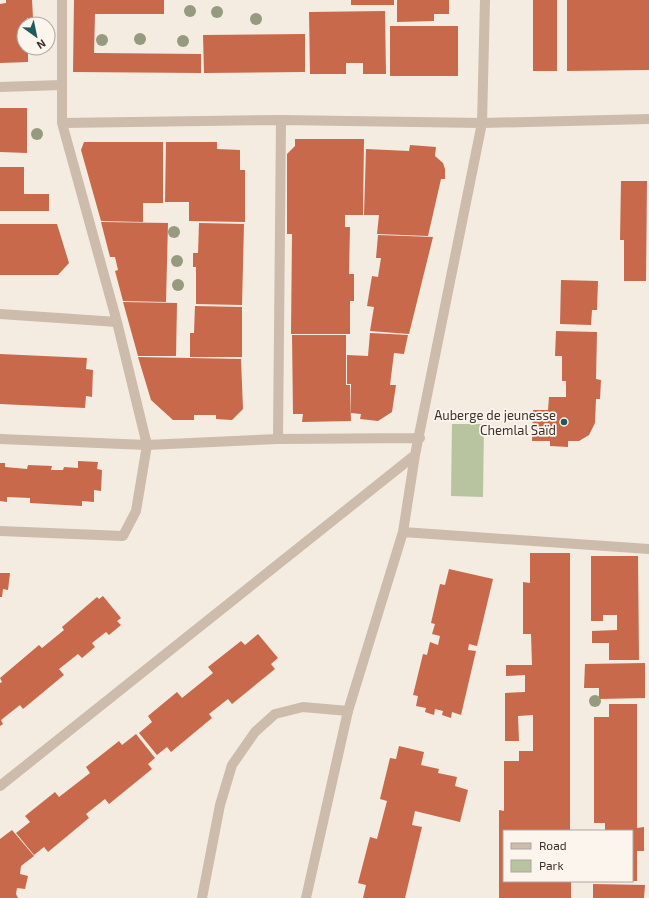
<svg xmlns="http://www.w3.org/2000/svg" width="649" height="898" font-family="'Exo 2',sans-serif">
	<rect width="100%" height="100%" fill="#f4ebe1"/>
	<!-- green -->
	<path fill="#b8c4a0" d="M452,424H484L483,497L451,496Z"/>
	<!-- building -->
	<path fill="#c8694b" d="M6,0H32L33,18H27V24H24V48H28V62L0,63V4L6,3Z
		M74,0H164V14H95L94,53L201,54V73L73,72Z
		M351,0H394V5H351Z
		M397,0H449V14H434V21L397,22Z
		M533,0H557V71H533Z
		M567,0H649V70L567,71Z
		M385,11L386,74H363V63H346V74H310L309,12Z
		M390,26H458V76H390Z
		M305,34V72L204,73L203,35Z
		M0,108H27V153L0,152Z
		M295,139H364L363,215H345V227H350L349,274H354V301H350V334H291L292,234H287V154L295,146Z
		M84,142H163V203H143V222L101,221L81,150Z
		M166,142H217V149L240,150V170H245V222L189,221V202H165Z
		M410,145L436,147L435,156L443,163L445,169V179H441L428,236L377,234L379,215H364L366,149L409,151Z
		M0,167H24V194H49V211H0Z
		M621,181H647L646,281H624V240H620Z
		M101,222L168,223L166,302L123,301L115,271L118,270L115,257H110Z
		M199,223L244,224L242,305L196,304V267H193V253H198Z
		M0,224H57L69,263L58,275H0Z
		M378,235L433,237L409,334L370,331L374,307L367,306L372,276L378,277L381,258H376Z
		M561,280L598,281L597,310H592L591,325L560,324Z
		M123,302L177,303L176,356H138Z
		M195,306L242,307V357H190V333H194Z
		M556,331L597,332L596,379L601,380L600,399H596L595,423L589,435L579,441H568V447L550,446V441H532L533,410H548L549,397H566V381H562V356H555Z
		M370,333L408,335L404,354L394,353L390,385H396L392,412L378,421L360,419L361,414L351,413V384H347V355L368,356Z
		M292,335H346V385H350L351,421L302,422L303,414H293Z
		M0,354L87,358L86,369L93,370L92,397L86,396L85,408L0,404Z
		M138,357L241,359L243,409L232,420L216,419V415H194V420H173L151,400Z
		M78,461L98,462L97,469L102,470L101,491L94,490V502L82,501V506L30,503V498L7,497V502L0,501V463H5V467L27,469L28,465L52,466L51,470H63L64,467L78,468Z
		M530,553H570V831H504V881H571V898H499V810L504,811V761H519V751H533V715L518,716L519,741H505V693L525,692V675L506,676V665H532L531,634H523V582L530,583Z
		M591,556H638L639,660H609V643H592V631L617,630V615H603V621H591Z
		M449,569L493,579L477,646L469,644L468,650L476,651L461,715L452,712L451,718L442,715L443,711L435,709L434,715L425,712L426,708L416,706L418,696L413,695L423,654L427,655L430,642L438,645L440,636L432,634L435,624L431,623L440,584L445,585Z
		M0,573H10L8,590L3,589L2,597H0Z
		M103,596L121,618L117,621L121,625L109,635L106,632L92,643L95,647L82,658L78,654L59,669L64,675L23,709L20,705L1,720L3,724L0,726V683L2,682L0,678L39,645L42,648L64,630L62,627L97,597L99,599Z
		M258,634L278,658L271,664L275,669L232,704L228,699L209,714L212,718L171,752L167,747L157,755L139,733L152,722L148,716L177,692L182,698L213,673L208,667L241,641L245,645Z
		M645,663V698L599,699V688H584L585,664Z
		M609,704H637V828L644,827V851H637V881H632V831H605V823H594V717H609Z
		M136,734L155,758L148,764L152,769L109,804L105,799L86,814L89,818L48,852L44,847L34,855L16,833L30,822L25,816L55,792L59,797L90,773L86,767L119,741L122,745Z
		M399,746L424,752L421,765L439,769L438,773L457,777L455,786L468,790L460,822L415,811L412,825L422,827L405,898H363L366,885L358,883L370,837L377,839L387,801L380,799L390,758L396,759Z
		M12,830L34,856L21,866L20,874L28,876L25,889L17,888L16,894L18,898H0V839Z
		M593,884L645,885L644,898H593Z"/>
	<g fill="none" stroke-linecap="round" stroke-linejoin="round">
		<!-- lane -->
		<path stroke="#cdbbac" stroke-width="10" d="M0,531L123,536L136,511L147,445
			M202,898L220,805L232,765L255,732L275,714L303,707L348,711"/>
		<!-- street -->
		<path stroke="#cdbbac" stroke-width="10" d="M62,0V123L117,322L147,445
			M0,87L62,85
			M62,123L281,120L482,123L649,119
			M0,314L117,322
			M0,439L147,445L278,439L420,438
			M278,439L281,120
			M403,532L649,549
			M0,786L415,455
			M306,898L348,711L403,532L415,455L482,123L485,0"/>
	</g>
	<!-- trees -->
	<g fill="#969b7f">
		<circle cx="190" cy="11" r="6"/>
		<circle cx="217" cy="12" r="6"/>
		<circle cx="256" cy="19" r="6"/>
		<circle cx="140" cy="39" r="6"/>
		<circle cx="102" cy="40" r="6"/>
		<circle cx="183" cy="41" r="6"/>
		<circle cx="37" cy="134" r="6"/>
		<circle cx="174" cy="232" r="6"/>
		<circle cx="177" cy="261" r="6"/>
		<circle cx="178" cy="285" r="6"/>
		<circle cx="595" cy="701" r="6"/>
	</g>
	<!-- markers -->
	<circle fill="#1f5a5e" stroke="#fbf5ee" stroke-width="1.5" cx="564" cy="422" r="4"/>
	<g text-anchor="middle" stroke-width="3.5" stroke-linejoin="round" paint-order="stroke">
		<!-- poi labels -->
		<g font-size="13" fill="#3b302b" stroke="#fbf5ee" text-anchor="end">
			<text x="556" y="420">Auberge de jeunesse<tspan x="556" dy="15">Chemlal Saïd</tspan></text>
		</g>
	</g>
	<!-- legend -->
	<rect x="503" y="830" width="130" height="52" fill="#fbf5ee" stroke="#aea6a0"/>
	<rect x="511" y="843" width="20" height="6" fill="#cdbbac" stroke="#aea6a0"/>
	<text x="539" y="850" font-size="12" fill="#3b302b">Road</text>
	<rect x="511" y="860" width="20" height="12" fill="#b8c4a0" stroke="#aea6a0"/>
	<text x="539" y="870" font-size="12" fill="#3b302b">Park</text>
	<!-- north arrow -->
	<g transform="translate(36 36) rotate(147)"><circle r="19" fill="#fbf5ee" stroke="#aea6a0"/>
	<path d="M0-3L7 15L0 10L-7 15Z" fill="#1f5a5e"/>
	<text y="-6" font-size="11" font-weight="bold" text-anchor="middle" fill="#3b302b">N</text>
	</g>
</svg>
